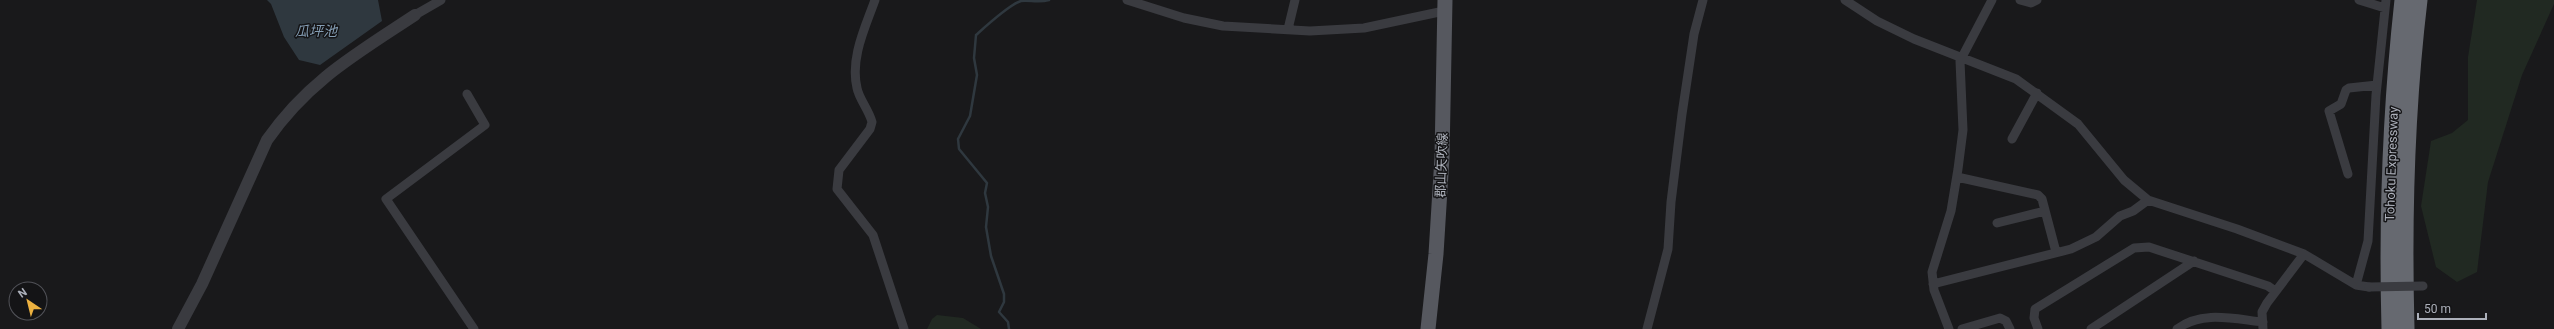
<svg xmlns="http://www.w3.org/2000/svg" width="2554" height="329" font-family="Roboto,'Noto Sans JP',sans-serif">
	<rect width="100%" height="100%" fill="#19191b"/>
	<!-- green -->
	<path fill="#212922" d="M2477,0H2554V4L2522,75L2488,182L2477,272L2457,282L2436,267L2421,206L2431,141L2452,133L2468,120V57Z
		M937,315L963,318L981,329H927L932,319Z"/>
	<!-- water -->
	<path fill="#2f383f" d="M267,0H378L382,21L320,65L299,60L284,37L271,4Z"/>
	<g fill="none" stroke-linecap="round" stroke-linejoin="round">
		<!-- stream -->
		<path stroke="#2f383f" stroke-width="2.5" d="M1009,329L1008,322L999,312L1004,302V294L991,256L986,227L988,207L985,193L987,183L959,149L958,139L970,116L977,75L974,58L976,35C985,27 1010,4 1021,1C1030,0 1039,3 1049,0"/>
		<!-- minor -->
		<path stroke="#3a3b40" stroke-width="9" d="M875,0C865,28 850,58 857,88C859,99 869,110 872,122L870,129L839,170L837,189L873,235L904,329
			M1127,0L1184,18L1223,26L1310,31L1364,28L1444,11
			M1845,0L1877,21L1914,39L2016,79L2078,124L2124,180L2148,200L2237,229L2304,254L2356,285L2369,287
			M2020,0L2031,3L2037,0
			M2359,0L2385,8
			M415,15L441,0
			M1288,29L1295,0
			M467,94L485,125L386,199L474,329
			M2012,139L2037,93
			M2348,174L2329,111L2341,104L2346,90L2349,88L2377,85
			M1957,177L2038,195L2042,199L2056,252
			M1997,223L2045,211
			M1933,284L2071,249L2096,237L2120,216L2133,211L2148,200
			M2356,285L2368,241L2376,95L2386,0
			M1647,329L1668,249L1671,202L1682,114L1694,34L1703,0
			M1949,329L1934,290L1932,272L1951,211L1958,169L1963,130L1960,61L1992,0
			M1962,329L2000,318L2006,321L2010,329
			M2038,329L2034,318L2035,309L2134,248L2149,247L2158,250L2268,286L2275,291
			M2091,329L2194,261
			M2177,329C2202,310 2234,319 2263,322
			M2263,329L2262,312L2267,303L2304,254"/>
		<!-- tertiary -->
		<path stroke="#3a3b40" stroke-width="12" d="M178,329L202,284L267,140C308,81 356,54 415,15"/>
		<!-- primary -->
		<path stroke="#56585f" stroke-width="15" d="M1428,329L1436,254L1442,157L1445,0"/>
		<!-- motorway -->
		<path stroke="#666970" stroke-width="17" d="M2390,329C2387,219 2391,109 2403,0
			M2406,329C2403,219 2406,109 2419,0"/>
		<!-- minor-bridge -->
		<path stroke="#3a3b40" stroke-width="9" d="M2369,287L2423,286"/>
	</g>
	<g text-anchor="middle" stroke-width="3" stroke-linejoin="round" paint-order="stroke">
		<!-- street labels -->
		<g font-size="13" fill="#acb0ba" stroke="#141416">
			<text transform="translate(2391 164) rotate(-88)" y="5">Tohoku Expressway</text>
			<text transform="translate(1441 165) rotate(-88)" y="5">郡山矢吹線</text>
		</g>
		<!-- water labels -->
		<g font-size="14" font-style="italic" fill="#849db3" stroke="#141416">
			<text x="316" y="36">瓜坪池</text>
		</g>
	</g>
	<!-- north arrow -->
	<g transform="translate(28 301) rotate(325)"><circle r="19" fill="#141416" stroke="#515258"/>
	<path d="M0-3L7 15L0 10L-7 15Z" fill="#ecb140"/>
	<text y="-6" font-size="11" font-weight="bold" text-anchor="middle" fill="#acb0ba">N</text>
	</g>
	<!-- scale -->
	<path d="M2418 313v6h68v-6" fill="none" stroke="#acb0ba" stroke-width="2"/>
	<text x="2424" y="313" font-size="12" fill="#acb0ba" stroke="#141416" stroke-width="3" paint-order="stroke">50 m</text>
</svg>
